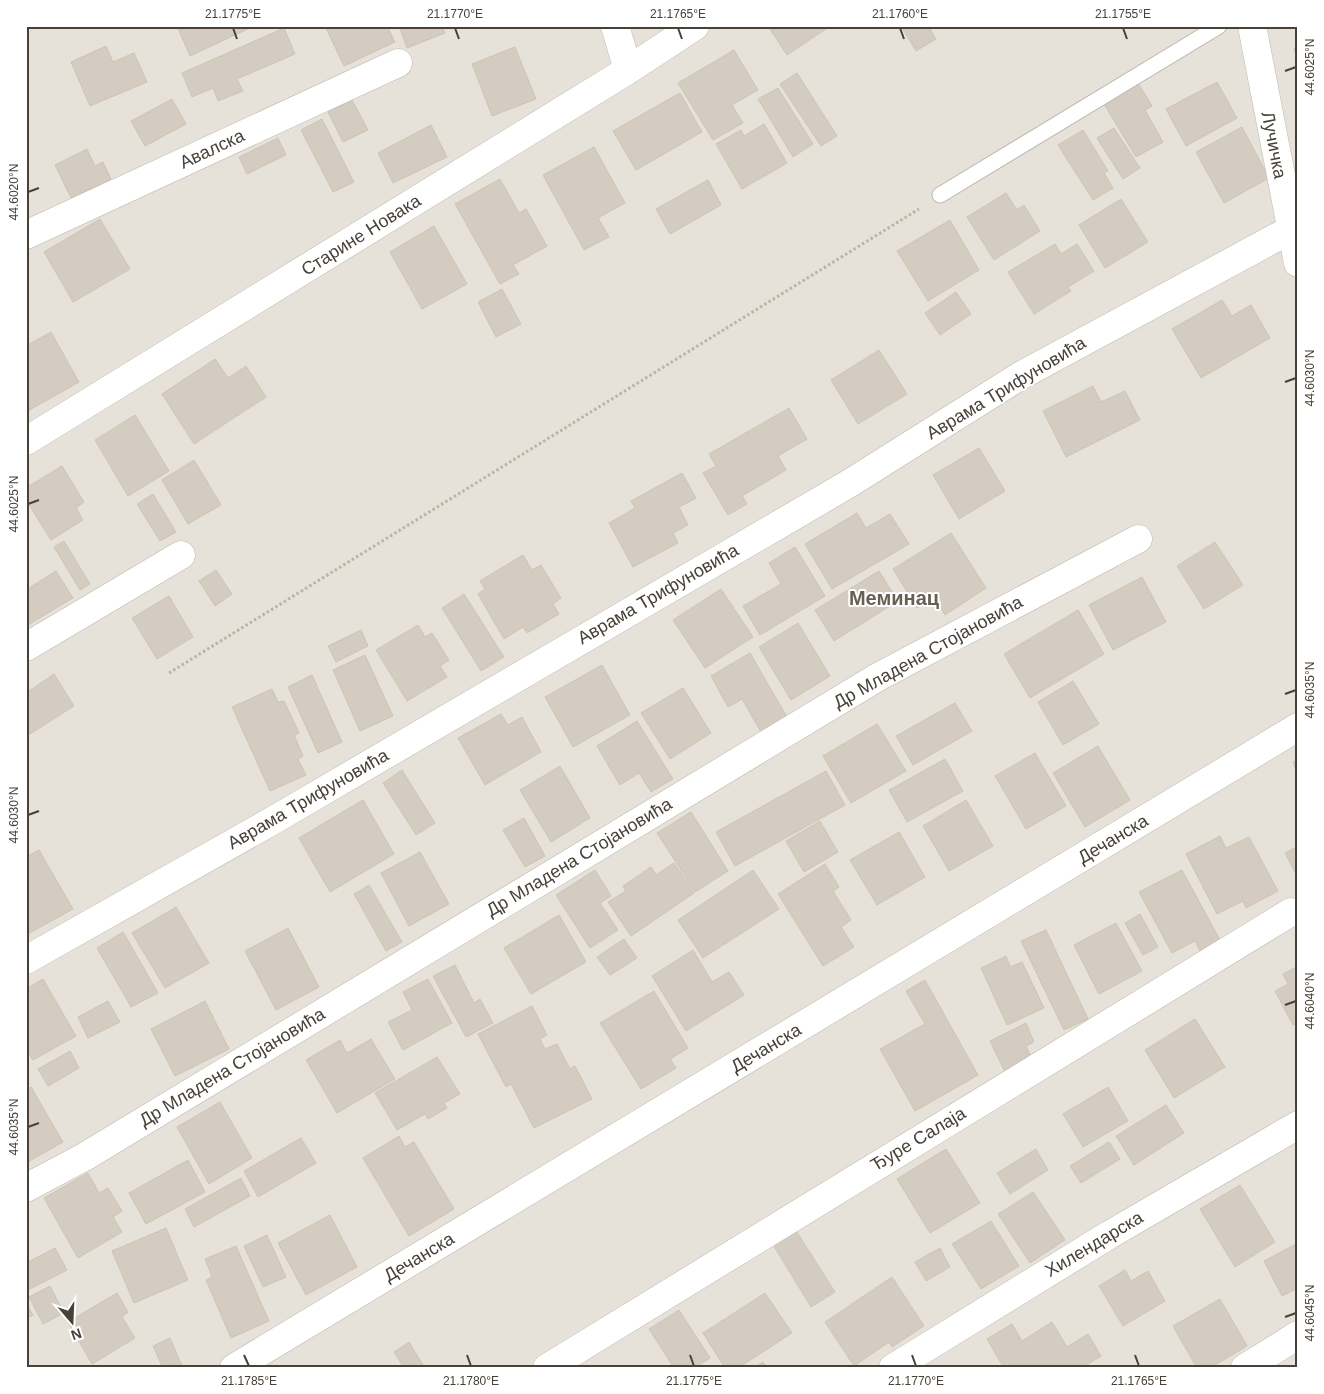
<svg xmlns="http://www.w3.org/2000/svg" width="1324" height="1394" font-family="Helvetica,sans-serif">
	<rect width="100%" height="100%" fill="#f3f0eb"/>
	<!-- residential -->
	<path fill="#e7e2d9" d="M26,26H1298V1368H26Z"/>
	<!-- building -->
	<path fill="#d4ccc1" stroke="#cec3b5" d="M177,26H254L190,56Z
		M325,26H387L395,42L344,66Z
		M399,26H442L445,33L407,48Z
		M768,26H830L787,55Z
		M901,26H928L936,39L916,51Z
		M284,28L295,54L237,79L243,91L218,101L213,88L192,97L182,73Z
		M106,46L113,62L134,53L147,82L90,106L71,62Z
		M515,47L536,99L492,116L472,64Z
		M1298,47V62L1294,48Z
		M734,50L758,90L732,105L743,123L713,140L678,83Z
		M797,73L837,136L821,146L780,84Z
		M1217,82L1237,118L1186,146L1166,109Z
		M1138,83L1152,106L1145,110L1163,142L1136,157L1104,104Z
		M778,88L813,144L793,157L758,99Z
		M680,93L702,132L636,170L613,131Z
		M172,99L186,124L145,146L131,121Z
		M352,100L368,130L343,142L328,112Z
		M322,119L354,182L333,192L301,130Z
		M764,124L787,163L742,189L716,144L741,130L744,136Z
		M431,125L447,157L393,183L378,153Z
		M1242,127L1269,178L1224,203L1196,152Z
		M1114,128L1140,168L1123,179L1097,138Z
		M1083,130L1108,171L1104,173L1113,188L1093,200L1058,145Z
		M278,138L286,155L247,174L239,157Z
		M594,147L625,203L598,218L609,237L584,250L543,175Z
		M87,149L95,166L103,162L111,179L71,198L55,165Z
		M500,179L519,213L526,209L547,246L513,265L519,274L500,284L455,204Z
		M708,180L721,205L670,234L656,209Z
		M1006,193L1017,210L1024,205L1040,231L994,260L967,217Z
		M1121,199L1148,242L1105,268L1079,225Z
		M100,219L130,269L73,302L44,252Z
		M950,220L979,270L928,301L897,251Z
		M434,226L467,284L422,309L390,252Z
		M1055,244L1061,254L1077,244L1094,271L1068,287L1071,291L1034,314L1008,272Z
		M502,289L521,324L496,337L478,302Z
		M956,292L971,314L940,335L925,313Z
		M1222,300L1232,316L1251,305L1270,338L1201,378L1172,329Z
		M51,332L79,382L26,412V346Z
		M879,350L907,394L858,424L831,380Z
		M215,359L228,378L246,366L266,397L194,444L162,394Z
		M1093,386L1101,402L1125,391L1140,420L1066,457L1043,411Z
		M789,408L807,439L778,456L786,470L742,496L747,504L728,515L703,473L716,466L709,454Z
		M135,415L169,471L128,496L95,440Z
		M979,448L1005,491L959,519L933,475Z
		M194,460L221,505L188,524L162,480Z
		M62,466L84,502L76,508L83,520L51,540L26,500V488Z
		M682,473L696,498L679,507L688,525L673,533L678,543L633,567L609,523L635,508L631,501Z
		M153,494L176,532L160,541L137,504Z
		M857,513L866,528L890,514L909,544L832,589L805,544Z
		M951,533L986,588L945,615L934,597L917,608L893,569Z
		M64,541L90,584L80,590L54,547Z
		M1215,542L1243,585L1204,609L1177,566Z
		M795,547L825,596L760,635L743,606L781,584L769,563Z
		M523,555L532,570L541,565L561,598L553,604L559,614L527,633L523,627L504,639L478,594L485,589L480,581Z
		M216,570L232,594L215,606L199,581Z
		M56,571L73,598L26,626V590Z
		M879,571L898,601L834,641L815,610Z
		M1142,577L1166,622L1113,650L1089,605Z
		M721,589L753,637L705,668L673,620Z
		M464,594L504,657L481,671L442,608Z
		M169,596L193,637L157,659L132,618Z
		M1078,610L1104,654L1030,698L1004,654Z
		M798,623L830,676L791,700L759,647Z
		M418,625L425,637L432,633L449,660L440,666L447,677L407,701L376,650Z
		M361,630L368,646L336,662L328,646Z
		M750,653L787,717L761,732L742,699L728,707L711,676Z
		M365,655L393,716L360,731L333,670Z
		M602,665L630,715L573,747L545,697Z
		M54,674L74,706L30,734L26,728V693Z
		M312,675L342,742L318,753L288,687Z
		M1073,681L1099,724L1063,745L1038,702Z
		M683,688L711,733L670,759L641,713Z
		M272,689L278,702L284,701L299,733L294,735L303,756L298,759L306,775L270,791L232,707Z
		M955,703L972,731L913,765L896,736Z
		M501,714L508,725L522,717L541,752L485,785L458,738Z
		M637,721L673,779L651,792L639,773L620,785L597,746Z
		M877,724L906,771L851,803L823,756Z
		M1098,746L1130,800L1085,827L1053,773Z
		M1035,753L1066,806L1026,829L995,776Z
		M945,759L963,791L907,822L889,790Z
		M1298,760V776L1293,762Z
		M560,766L590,818L551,842L520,790Z
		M402,770L435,823L416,835L383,783Z
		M826,771L845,805L735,866L716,832Z
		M363,800L394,854L330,892L299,838Z
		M966,800L993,846L949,871L923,826Z
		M691,812L728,871L695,892L657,833Z
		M524,818L545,856L525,867L503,830Z
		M820,821L838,852L804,872L786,841Z
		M899,832L925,877L877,905L850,860Z
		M1220,836L1226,848L1249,837L1278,891L1246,908L1243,901L1217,914L1186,854Z
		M1298,846V878L1285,853Z
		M39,850L73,909L26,935V857Z
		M420,852L449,904L409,926L381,873Z
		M674,863L694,893L631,936L608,902L626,891L623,886L651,867L656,875Z
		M825,864L839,887L833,891L851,920L841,927L854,947L823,966L778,894Z
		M595,870L611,896L600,903L618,930L590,948L556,895Z
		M753,870L779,909L703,958L678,920Z
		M1182,870L1220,940L1200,951L1195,941L1172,953L1139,892Z
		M369,885L402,942L386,951L354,894Z
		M176,907L209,963L165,988L132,933Z
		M1140,914L1158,947L1143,955L1125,923Z
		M559,915L586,962L531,994L504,948Z
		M1116,923L1142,971L1099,994L1074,945Z
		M288,928L319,987L276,1010L245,951Z
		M1046,930L1088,1019L1064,1030L1021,941Z
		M123,932L158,993L131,1007L97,948Z
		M624,939L637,958L610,975L597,957Z
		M693,950L712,982L729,972L744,995L686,1031L652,976Z
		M1006,956L1010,967L1022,962L1044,1008L1007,1025L981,968Z
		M455,965L474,1003L480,999L493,1023L466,1037L433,976Z
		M1298,966V1023L1293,1025L1275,991L1288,984L1283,974Z
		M43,979L76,1036L33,1060L26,1049V989Z
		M428,979L452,1023L403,1050L388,1022L412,1010L403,992Z
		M925,980L978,1075L915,1111L880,1049L925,1024L906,991Z
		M654,991L688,1048L670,1059L676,1068L641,1089L600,1023Z
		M108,1001L120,1022L88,1038L78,1017Z
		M205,1001L229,1049L175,1076L151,1029Z
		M532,1006L547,1035L540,1039L545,1049L557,1044L570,1069L575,1066L592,1099L534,1128L511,1084L506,1087L478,1034Z
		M1195,1019L1225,1067L1174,1098L1145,1050Z
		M1026,1023L1034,1042L1026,1046L1031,1057L1004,1070L990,1041Z
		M371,1039L395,1079L337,1113L306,1060L340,1040L347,1053Z
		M70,1051L79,1068L48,1086L38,1069Z
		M437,1057L460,1094L444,1103L447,1108L428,1119L425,1114L397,1130L375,1093Z
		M31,1087L63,1142L26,1163V1090Z
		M1108,1087L1128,1121L1083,1147L1063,1114Z
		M220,1102L252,1158L209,1184L177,1127Z
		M1166,1105L1184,1133L1134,1165L1116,1136Z
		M399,1136L405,1147L414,1142L454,1209L409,1236L363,1158Z
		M301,1138L316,1163L258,1197L244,1171Z
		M1109,1142L1120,1159L1081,1183L1070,1166Z
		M946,1149L980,1203L930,1233L897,1179Z
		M1036,1149L1048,1170L1010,1194L997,1173Z
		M188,1160L205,1192L146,1224L129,1193Z
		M88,1173L99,1193L108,1188L122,1211L113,1217L122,1232L78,1258L44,1198Z
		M241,1178L250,1196L194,1227L185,1209Z
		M1240,1185L1275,1242L1235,1267L1200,1209Z
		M1033,1192L1065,1240L1030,1263L998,1214Z
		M330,1215L357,1267L306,1295L278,1243Z
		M991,1221L1019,1266L981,1289L952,1244Z
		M166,1228L188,1280L134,1303L112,1251Z
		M795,1229L835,1292L811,1307L772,1243Z
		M267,1235L286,1277L263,1287L244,1246Z
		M1298,1243V1288L1282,1296L1264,1261Z
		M236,1246L269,1321L231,1338L206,1280L212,1277L205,1259Z
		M55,1248L67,1270L26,1291V1263Z
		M940,1248L950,1267L926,1281L915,1262Z
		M1125,1270L1131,1281L1148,1271L1165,1301L1123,1326L1099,1286Z
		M892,1277L924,1326L892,1347L889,1342L854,1366L825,1322Z
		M50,1286L64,1313L43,1324L29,1297Z
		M117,1293L128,1312L122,1317L135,1338L92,1364L68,1322Z
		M765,1293L792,1333L738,1368H725L703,1333Z
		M1220,1299L1247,1346L1210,1368H1197L1173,1326Z
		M26,1303L33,1315L26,1319Z
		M679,1310L710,1358L695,1368H674L649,1329Z
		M1052,1322L1067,1347L1088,1334L1101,1356L1082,1368H1004L987,1339L1012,1324L1022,1341Z
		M170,1338L183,1368H163L153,1346Z
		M409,1342L423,1365L418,1368H404L394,1352Z
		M763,1362L767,1368H754Z"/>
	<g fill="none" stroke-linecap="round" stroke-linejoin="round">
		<!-- service casing -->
		<g stroke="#beb8ae" stroke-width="17">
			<path id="service" d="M940,195L1219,26"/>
		</g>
		<!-- minor casing -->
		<g stroke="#beb8ae" stroke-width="29">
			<path id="minor" d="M615,26L628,70
				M1252,26L1298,263
				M26,235L398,63
				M26,441L628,70L695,26
				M26,647L181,555
				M26,960L272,821L850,483L1020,376L1290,230
				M26,1188L86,1156L878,677L1138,539
				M234,1368L1298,727
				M547,1368L1291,912
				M893,1368L1109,1235L1298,1125
				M1245,1368L1298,1335"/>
		</g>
		<!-- path -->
		<path stroke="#beb2a1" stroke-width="3" stroke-dasharray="2.5 2.5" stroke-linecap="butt" d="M169,673L919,209"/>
		<!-- service -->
		<use href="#service" stroke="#fff" stroke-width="15"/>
		<!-- minor -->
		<use href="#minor" stroke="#fff" stroke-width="28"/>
	</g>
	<!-- ticks -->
	<path fill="none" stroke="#474139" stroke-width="2" d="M233,28L237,39M455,28L459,39M678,28L682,39M900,28L904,39M1123,28L1127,39M1285,71L1296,67M28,192L39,188M1285,382L1296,378M28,504L39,500M1285,694L1296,690M28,815L39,811M1285,1005L1296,1001M28,1127L39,1123M1285,1317L1296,1313M244,1355L249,1366M467,1355L471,1366M690,1355L694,1366M912,1355L916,1366M1135,1355L1139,1366"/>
	<g text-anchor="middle" stroke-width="4" stroke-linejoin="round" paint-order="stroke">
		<!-- street labels -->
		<g font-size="18" fill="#474139" stroke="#fff">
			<text transform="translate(1274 145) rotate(79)" y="6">Лучичка</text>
			<text transform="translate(212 149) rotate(-25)" y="6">Авалска</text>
			<text transform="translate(361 235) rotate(-32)" y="6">Старине Новака</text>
			<text transform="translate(1006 388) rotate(-31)" y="6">Аврама Трифуновића</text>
			<text transform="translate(658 594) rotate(-30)" y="6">Аврама Трифуновића</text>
			<text transform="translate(928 652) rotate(-29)" y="6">Др Младена Стојановића</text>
			<text transform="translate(308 799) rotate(-30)" y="6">Аврама Трифуновића</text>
			<text transform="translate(1113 839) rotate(-31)" y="6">Дечанска</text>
			<text transform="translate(579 857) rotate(-31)" y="6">Др Младена Стојановића</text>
			<text transform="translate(766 1048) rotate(-31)" y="6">Дечанска</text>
			<text transform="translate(232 1067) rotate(-31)" y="6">Др Младена Стојановића</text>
			<text transform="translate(918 1139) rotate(-31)" y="6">Ђуре Салаја</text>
			<text transform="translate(1094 1244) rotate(-31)" y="6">Хилендарска</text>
			<text transform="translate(419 1257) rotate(-31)" y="6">Дечанска</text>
		</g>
		<!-- quarter labels -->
		<g font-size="20" font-weight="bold" fill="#685e52" stroke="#fff">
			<text x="894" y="605">Меминац</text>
		</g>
	</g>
	<!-- border -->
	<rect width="1324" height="1394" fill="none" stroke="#ffffff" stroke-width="55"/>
	<!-- north arrow -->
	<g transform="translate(72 1322) rotate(161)" stroke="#ffffff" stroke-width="4" paint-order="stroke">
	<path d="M0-4L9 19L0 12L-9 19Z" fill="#474139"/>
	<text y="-8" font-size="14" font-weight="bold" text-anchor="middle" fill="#474139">N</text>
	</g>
	<rect x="28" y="28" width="1268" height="1338" fill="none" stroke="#474139" stroke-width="2"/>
	<g font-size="12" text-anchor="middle" fill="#474139">
		<text x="233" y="18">21.1775°E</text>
		<text x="455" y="18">21.1770°E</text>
		<text x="678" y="18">21.1765°E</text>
		<text x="900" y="18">21.1760°E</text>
		<text x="1123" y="18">21.1755°E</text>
		<text transform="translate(1310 67) rotate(-90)" y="4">44.6025°N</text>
		<text transform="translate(14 192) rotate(-90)" y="4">44.6020°N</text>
		<text transform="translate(1310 378) rotate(-90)" y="4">44.6030°N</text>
		<text transform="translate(14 504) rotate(-90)" y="4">44.6025°N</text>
		<text transform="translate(1310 690) rotate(-90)" y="4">44.6035°N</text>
		<text transform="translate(14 815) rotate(-90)" y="4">44.6030°N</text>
		<text transform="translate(1310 1001) rotate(-90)" y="4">44.6040°N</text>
		<text transform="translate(14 1127) rotate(-90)" y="4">44.6035°N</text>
		<text transform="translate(1310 1313) rotate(-90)" y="4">44.6045°N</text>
		<text x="249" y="1385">21.1785°E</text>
		<text x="471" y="1385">21.1780°E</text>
		<text x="694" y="1385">21.1775°E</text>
		<text x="916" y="1385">21.1770°E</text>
		<text x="1139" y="1385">21.1765°E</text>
	</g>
</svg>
